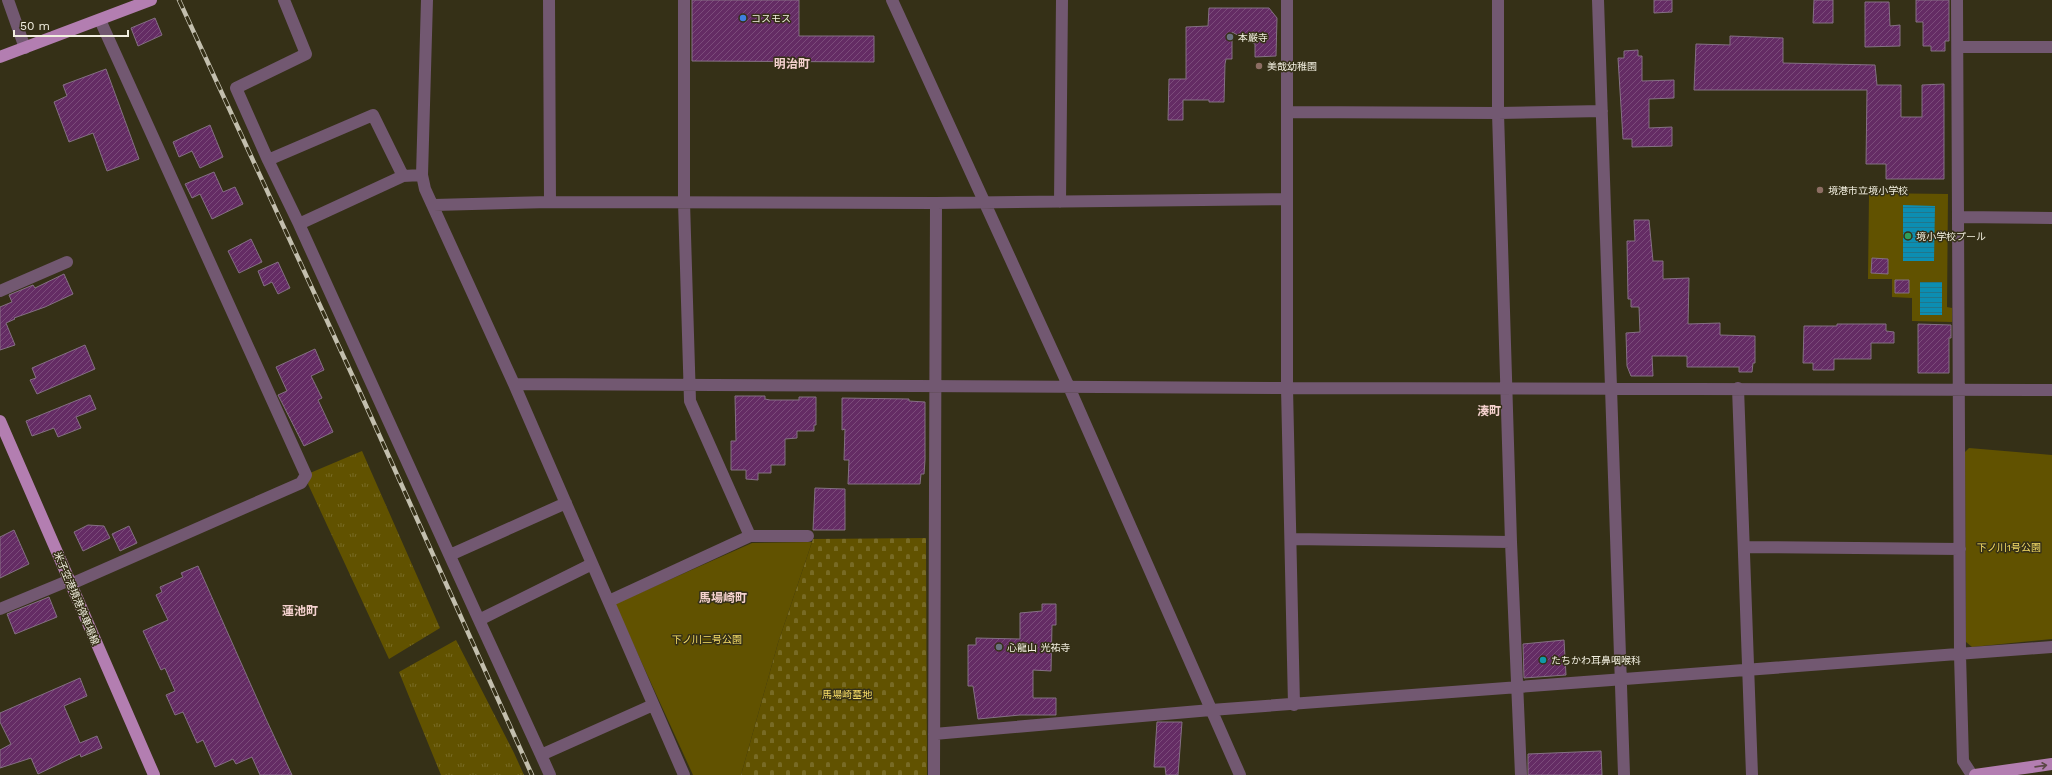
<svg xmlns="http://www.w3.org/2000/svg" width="2052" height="775" font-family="'Work Sans','Noto Sans JP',sans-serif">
	<defs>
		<pattern id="grass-tufts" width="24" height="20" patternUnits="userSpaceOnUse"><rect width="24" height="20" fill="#615200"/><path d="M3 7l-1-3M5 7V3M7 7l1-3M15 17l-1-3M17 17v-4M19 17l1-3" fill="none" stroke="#786b25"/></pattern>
		<pattern id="cemetery-stones" width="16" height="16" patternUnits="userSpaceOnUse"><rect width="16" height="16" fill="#615200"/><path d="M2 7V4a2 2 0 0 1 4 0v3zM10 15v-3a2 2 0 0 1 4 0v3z" fill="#786b25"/></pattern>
		<pattern id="water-rules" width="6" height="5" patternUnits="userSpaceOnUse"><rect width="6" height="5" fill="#0c8eb2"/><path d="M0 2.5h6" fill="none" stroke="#21768b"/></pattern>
		<pattern id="building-hatch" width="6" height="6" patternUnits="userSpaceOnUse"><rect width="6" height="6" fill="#642c64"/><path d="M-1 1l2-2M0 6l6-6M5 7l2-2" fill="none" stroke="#7b4b7a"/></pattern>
	</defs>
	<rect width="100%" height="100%" fill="#353017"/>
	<!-- grass -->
	<path fill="url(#grass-tufts)" d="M362,451L440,628L389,659L308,484L310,473Z
		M456,640L514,753L524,775H441L399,672Z"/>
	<!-- cemetery -->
	<path fill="url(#cemetery-stones)" d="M926,538L927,775H741L778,643L813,539Z"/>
	<!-- park -->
	<path fill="#615200" d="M1869,193L1948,194L1947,307L1952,308V322L1912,321V298L1892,297V279H1868Z
		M1969,448L2052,455V639L1972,647L1966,642L1965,452Z
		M812,542L778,643L741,775H693L615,604L752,543Z"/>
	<!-- water -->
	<path fill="url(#water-rules)" d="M1903,205L1935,206L1934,261H1903Z
		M1920,282H1942V315H1920Z"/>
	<!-- building -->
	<path fill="url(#building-hatch)" stroke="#857084" d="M692,0H799V36H874V62L692,61Z
		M1654,0H1672V12L1654,13Z
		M1814,0H1833V23H1813Z
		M1916,0H1949V41H1945V51H1931V46H1923V22H1916Z
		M1865,2H1889L1890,26L1900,25V46L1865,47Z
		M1209,8H1269L1277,18L1276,56L1255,57V44L1232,32V59H1226L1225,64L1224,102H1209V100H1183V120H1168L1169,79H1186V27L1208,26Z
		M155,18L162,35L138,46L131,28Z
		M1730,36L1783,38V63L1875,65L1877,85H1901V117H1922V85L1944,84V179H1886V164H1866L1867,90H1694L1696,44L1730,45Z
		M1638,50V56H1642V81L1674,80V98L1649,99V128L1672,127V146L1632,147V139H1623L1618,58H1624V51Z
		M106,69L139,159L107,171L93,133L69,142L54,102L67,96L63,85Z
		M210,125L223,157L200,168L192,151L179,157L173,142Z
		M214,172L223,192L235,187L243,204L212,219L200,194L192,198L185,184Z
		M1634,220H1649L1653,261H1663V279L1689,278L1688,324L1720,323V335L1755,336V363H1753L1752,372H1739V367H1687V356H1652L1653,376H1631L1627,366L1626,333L1640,332L1639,307H1631V299H1628L1627,241H1635Z
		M251,239L262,262L239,273L228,251Z
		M1872,258L1888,259V274L1871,273Z
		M278,262L290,288L278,294L272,282L264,286L258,271Z
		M64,274L73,294L45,307L14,318L15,319L6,323L15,345L0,350V307L12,302L9,295L33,285L35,288Z
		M1895,280H1909V293H1895Z
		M1837,324H1886V331L1894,332V343H1871V359H1834V370H1813V363H1803L1804,326H1837Z
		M1918,324L1951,325V338H1949V373H1918Z
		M85,345L95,369L37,394L30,380L36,378L32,368Z
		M315,349L324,370L311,376L322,398L318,400L333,432L304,446L278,395L287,391L276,367Z
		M90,395L96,409L76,417L81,428L58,437L54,428L32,436L26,421Z
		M735,396H765V399L770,400H799V397H816V425H814V431H797V438L785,439V465H771V473H758V480L746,479V470H731V441H736Z
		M842,398L909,399V401L925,402V460L924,474H921L920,484H848L849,460H844L845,429L842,430Z
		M815,488L845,489V530H813Z
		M88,525L104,526L110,538L83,551L74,532Z
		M129,526L137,543L120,551L112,534Z
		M14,530L29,564L0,578V537Z
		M198,566L266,719L292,775H260L252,757L236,764L233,759L215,767L203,740L197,743L183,712L175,715L166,695L175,691L165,668L161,670L143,631L168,620L156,595L162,592L160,587L183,577L181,573Z
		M49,597L57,617L15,634L7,614Z
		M1042,604H1056V625H1052L1051,671L1033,670V698H1056V715H1020L978,719L973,686H968V645H976V638L1020,639V613L1042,611Z
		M1564,640L1566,675L1524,678L1523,644Z
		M80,678L87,696L64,706L80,743L97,736L102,748L81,757L80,754L38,774L31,758L0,768V750L11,744L0,722V713Z
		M1157,722H1182L1178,775H1166L1165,767H1154Z
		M1601,751L1602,775H1528V754Z"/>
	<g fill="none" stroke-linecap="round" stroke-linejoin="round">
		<!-- minor -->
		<path stroke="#725871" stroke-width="12" d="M8,0L25,48
			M427,0L422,175L425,189L514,384L684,775
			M549,0L550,202
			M892,0L1069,387L1240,775
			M1287,0V388L1294,705
			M1498,0V113L1511,542L1521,775
			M1598,0L1624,775
			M1957,0L1960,655L1963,761L1972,775
			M1958,47H2052
			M1288,112L1498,113L1602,111
			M268,160L236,88L306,54L284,0
			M422,175L403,176L299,224L479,620
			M1060,202L1062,0
			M434,205L550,202L936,203L1287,199
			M1958,217L2052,218
			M299,224L268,160L373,115L403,176
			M0,291L67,262
			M514,384L1287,388L2052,390
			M1738,388L1752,775
			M750,536H808
			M1291,539L1511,542
			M1745,547L1960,549
			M450,555L566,503
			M71,584L301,483L306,475L100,20
			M609,601L750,536L690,401L684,202V0
			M0,609L70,580
			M934,734L1211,710L2052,647
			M541,755L479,620L592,564
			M550,775L541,755L653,705
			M934,775L936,203"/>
		<!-- major -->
		<path stroke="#b37eb1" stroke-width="12" d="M0,57L151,0
			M0,421L154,775
			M1975,775L2052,764"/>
		<!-- rail casing -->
		<g stroke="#c3bfae" stroke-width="4.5">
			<path id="rail" d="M179,0L359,390L532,775"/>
		</g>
		<!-- rail -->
		<use href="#rail" stroke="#353017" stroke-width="3" stroke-dasharray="9" stroke-linecap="butt"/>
	</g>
	<!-- one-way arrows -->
	<defs><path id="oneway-shaft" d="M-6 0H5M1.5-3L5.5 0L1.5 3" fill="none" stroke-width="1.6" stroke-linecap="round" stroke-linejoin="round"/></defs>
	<use stroke="#5b4745" href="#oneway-shaft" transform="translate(2041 766) rotate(-8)"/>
	<!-- markers -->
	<circle fill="#3f7fe0" stroke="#353017" stroke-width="1.5" cx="743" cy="18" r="4"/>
	<g fill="#6b7280" stroke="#353017" stroke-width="1.5">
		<circle cx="1230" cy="37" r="4"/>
		<circle cx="999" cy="647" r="4"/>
	</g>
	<g fill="#8d6e63" stroke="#353017" stroke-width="1.5">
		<circle cx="1259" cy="66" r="4"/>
		<circle cx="1820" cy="190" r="4"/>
	</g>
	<circle fill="#2e9e5b" stroke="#353017" stroke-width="1.5" cx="1908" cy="236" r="4"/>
	<circle fill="#0f9aa8" stroke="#353017" stroke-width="1.5" cx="1543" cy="660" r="4"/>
	<g text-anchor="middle" stroke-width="3" stroke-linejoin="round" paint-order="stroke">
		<!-- poi labels -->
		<g font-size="10" fill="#f2efe0" stroke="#353017" text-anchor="start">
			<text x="751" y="22">コスモス</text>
			<text x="1238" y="41">本巌寺</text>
			<text x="1267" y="70">美哉幼稚園</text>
			<text x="1828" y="194">境港市立境小学校</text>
			<text x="1916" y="240">境小学校プール</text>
			<text x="1007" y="651">心龍山 光祐寺</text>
			<text x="1551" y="664">たちかわ耳鼻咽喉科</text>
		</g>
		<!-- park labels -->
		<g font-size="10" fill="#f8de67" stroke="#353017">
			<text x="2009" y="551">下ノ川1号公園</text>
			<text x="707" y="643">下ノ川二号公園</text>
			<text x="847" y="698">馬場崎墓地</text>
		</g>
		<!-- street labels -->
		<g font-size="10" fill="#f2efe0" stroke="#353017">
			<text transform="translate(77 598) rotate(67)" y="4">米子空港境港停車場線</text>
		</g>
		<!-- quarter labels -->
		<g font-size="12" font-weight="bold" fill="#f4d1ce" stroke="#353017">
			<text x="792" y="68">明治町</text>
			<text x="1489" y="415">湊町</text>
			<text x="723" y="602">馬場崎町</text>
			<text x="300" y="615">蓮池町</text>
		</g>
	</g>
	<!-- scale -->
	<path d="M14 30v6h114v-6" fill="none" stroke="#f2efe0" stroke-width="2"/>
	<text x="20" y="30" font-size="12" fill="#f2efe0" stroke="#353017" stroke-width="3" paint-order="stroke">50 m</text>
</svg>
